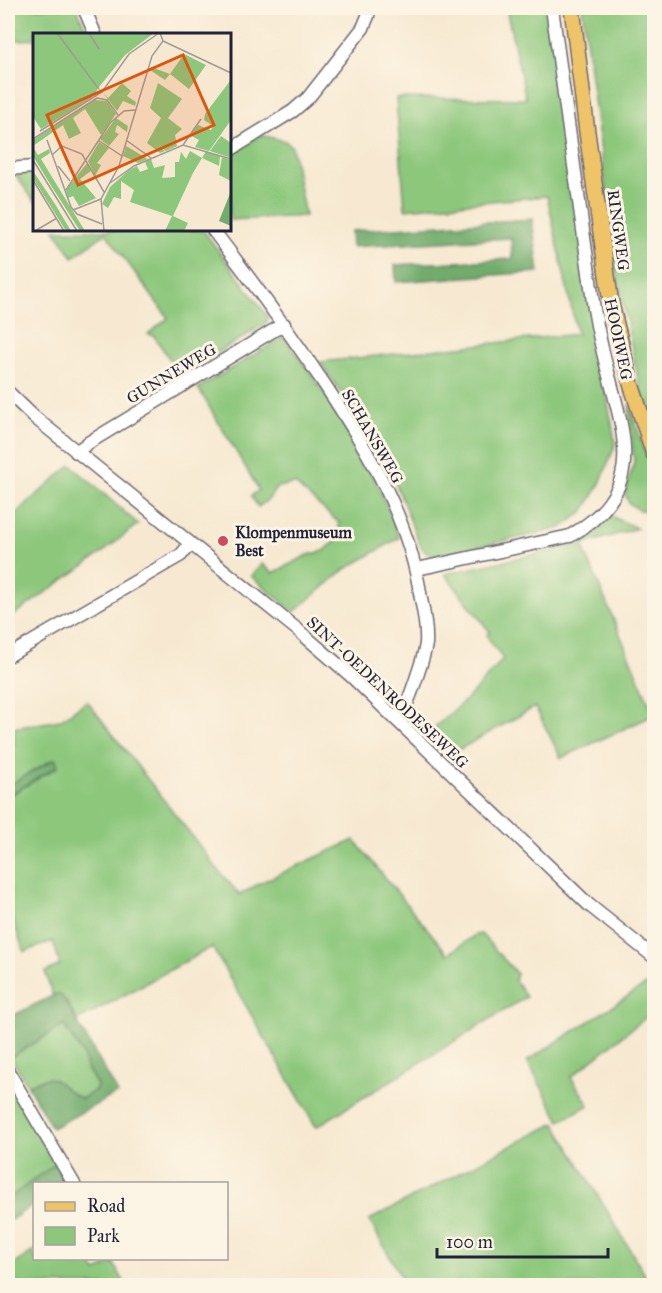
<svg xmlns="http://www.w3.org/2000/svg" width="662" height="1293" font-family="'IM FELL Great Primer',serif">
	<rect width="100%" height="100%" fill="#fcf5e5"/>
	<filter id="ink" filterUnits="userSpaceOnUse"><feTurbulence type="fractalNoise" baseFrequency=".0167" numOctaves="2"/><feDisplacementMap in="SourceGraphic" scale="12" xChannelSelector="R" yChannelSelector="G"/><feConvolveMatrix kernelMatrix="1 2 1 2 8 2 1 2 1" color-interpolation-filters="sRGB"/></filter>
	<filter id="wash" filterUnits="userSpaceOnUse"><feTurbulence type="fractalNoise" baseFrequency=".008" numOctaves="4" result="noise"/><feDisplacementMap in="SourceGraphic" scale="24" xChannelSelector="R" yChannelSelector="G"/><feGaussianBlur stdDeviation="1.35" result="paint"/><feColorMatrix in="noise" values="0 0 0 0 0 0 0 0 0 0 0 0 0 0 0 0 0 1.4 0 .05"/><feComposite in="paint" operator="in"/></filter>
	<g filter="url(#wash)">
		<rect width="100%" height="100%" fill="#f7e9d1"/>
		<!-- green -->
		<path fill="#8cc77c" stroke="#57745c" stroke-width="1.5" d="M8,8H77L88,34H34V39L8,41Z
			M506,8H550L596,337L615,441L614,448L599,486L583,512L561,528L438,556C427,556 424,552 419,543C411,523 404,503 395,483C374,440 348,401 320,362L577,334L547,196L405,209L396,98L526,99Z
			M582,8H654V430L641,393L617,274Z
			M261,135L285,141L292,147L305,216L230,220V153Z
			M34,172V201L14,173Z
			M55,230H203L263,310L268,318L266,323L181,376L154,336L148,334L168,318L106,233L73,257Z
			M284,337C330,399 374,464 399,538L344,570L294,612L251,576L262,564L273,573L308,555L324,551L338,539L339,523L295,484L277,487L268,500L258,507L251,496L259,490L198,388Z
			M629,404L654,478V498L649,511L639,510L629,503L625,494L634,462Z
			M71,465L138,524L102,553L8,619V520Z
			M609,515L637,528L582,545L654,715L561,758L535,707L451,754L428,733L470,696L503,659L488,638L487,635L490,632L445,574L582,544L601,527Z
			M87,701L219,871L240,895L260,883L354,840L448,954L475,935L481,934L517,974L515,980L526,997L316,1127L212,947L77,1021C71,1010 66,994 52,994L45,972L60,965L53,941L24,952L10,912H8V796L58,767L50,761L8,786V758L14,757V728L60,720Z
			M653,980L654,1011L571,1077L589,1105L560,1121L527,1061Z
			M64,1025L83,1055L86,1067L97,1085L96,1090L82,1099C55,1088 61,1067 28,1086L11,1057Z
			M8,1082L55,1164L8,1199Z
			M555,1123L651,1285H406L369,1220Z
			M34,1251V1258L87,1259L96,1272L113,1262L126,1285H8V1268Z"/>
		<!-- forest -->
		<path fill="#71ac6c" stroke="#4a6754" stroke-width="1.5" d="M532,219L539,272L396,282L395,265L512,259L511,238L352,247L351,231Z
			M54,759L56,760L58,766L8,796V786Z
			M56,994L62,996L66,1003L118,1093L52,1128L28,1086C61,1067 55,1088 82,1099L96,1090L97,1085L86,1067L83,1055L64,1025L11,1057L8,1051V1018Z
			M55,1164L66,1183L34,1184V1204L8,1222V1199Z"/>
	</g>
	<g filter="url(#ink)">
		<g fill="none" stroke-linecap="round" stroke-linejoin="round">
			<!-- minor casing -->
			<g stroke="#6d6870" stroke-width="15">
				<path id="minor" d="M84,8L95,34
					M230,150L293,111L308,98L363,28L368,16L369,8
					M8,169L34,167
					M213,230C252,281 289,332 325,385C368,450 410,520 421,599C424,613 427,629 426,644C424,656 420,667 416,679C411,693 407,708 396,719
					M8,392L34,417L299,631L350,675L589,905L654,957
					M76,452L88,443L284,324
					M417,569L570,536C642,493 628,446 609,376C603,354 598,332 594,309L552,8
					M8,656L181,555L190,544
					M8,1071L74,1184"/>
			</g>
			<!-- major casing -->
			<g stroke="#6d6870" stroke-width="18">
				<path id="major" d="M572,8L587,132L611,304L631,384L654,454"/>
			</g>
			<!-- minor -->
			<use href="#minor" stroke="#fff" stroke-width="12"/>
			<!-- major -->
			<use href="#major" stroke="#efc469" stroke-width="15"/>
		</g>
	</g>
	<!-- markers -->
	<circle fill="#d1495b" stroke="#fcf5e5" stroke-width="2" cx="223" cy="541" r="6"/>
	<g text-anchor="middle" stroke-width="6" stroke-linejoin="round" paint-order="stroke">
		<!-- street labels -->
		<g font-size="16" fill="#22223b" stroke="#fcf5e5">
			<text transform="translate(619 230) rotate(82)" y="6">RINGWEG</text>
			<text transform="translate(619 339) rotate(78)" y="6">HOOIWEG</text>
			<text transform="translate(171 373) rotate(-31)" y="6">GUNNEWEG</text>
			<text transform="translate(373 436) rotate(60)" y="6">SCHANSWEG</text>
			<text transform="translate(388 692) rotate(43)" y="6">SINT-OEDENRODESEWEG</text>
		</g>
		<!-- poi labels -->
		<g font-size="16" font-weight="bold" fill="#22223b" stroke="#fcf5e5" text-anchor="start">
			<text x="235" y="538">Klompenmuseum<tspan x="235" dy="18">Best</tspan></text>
		</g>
	</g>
	<!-- overview -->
	<g transform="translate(33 33)">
		<rect width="198" height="198" fill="#f7e9d1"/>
		<path d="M0,0H121L92,22L66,54L67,58L65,56L58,65L8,96L0,84ZM151,21L173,32L156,56L137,41L132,47L117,37L118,34L137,41ZM197,48L198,87L176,118L162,114L166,107L157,102L165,92L178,97L180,93L171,87L172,81ZM89,50L98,58L94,63L103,69L102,73L90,68L84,78L70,60L75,65ZM125,50L149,66L135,85L149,96L142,102L144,113L133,118L122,110L132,118L127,120L114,110L128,85L117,75ZM62,67L74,68L83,81L68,102L52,76L40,85L48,100L36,106L30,92L0,113V107ZM83,85L95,93L94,99L84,92L82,99L86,101L76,113L67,106ZM188,103L198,110V125L177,118ZM66,109L76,115L64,130L68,132L62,143L55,128ZM93,113L115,126L105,130L90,123ZM0,114L5,122L16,116L17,120L8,126L52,198H47L17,151L0,123ZM157,118L169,125L173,118L187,123L186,133L169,125L160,140L140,183L155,190L151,198H132L139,183L97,169L101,157L88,148V166L81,164L75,175L69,171L77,154L96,137L104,133L107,139L115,136L112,129L118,126L121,135L132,132L129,145L142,144V129H146L148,119L153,126ZM189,124L198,127V148L186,142ZM54,130L58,138L47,146L63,165L46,173L40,163L35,165L33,157ZM0,138L22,171L38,198H33L0,145Z" fill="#8cc77c"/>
		<path d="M198,158V193L186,188Z" fill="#71ac6c"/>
		<path fill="none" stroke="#a29995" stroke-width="1.5" d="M24,0L65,55M56,0L66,16M130,8L198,40M7,98L69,59L96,21L126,0M0,106L64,65L74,67L85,82M14,107L38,174L44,181L69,191M65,107L89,123M93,107L118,125M150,112L168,86M19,122L29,113L49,121L71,159M0,127L44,198M25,133L37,148M0,147L31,198M77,150L101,133L150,112L198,126M33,157L77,90L91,78L102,77M40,177L68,166M2,198L24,185M71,198L68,166L86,133L119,23L130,8L127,0"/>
		<path fill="#de560e" fill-opacity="0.15" stroke="#de560e" stroke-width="3" d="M150,22L181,92L45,152L14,82Z"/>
		<rect width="198" height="198" fill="none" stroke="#22223b" stroke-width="3"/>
	</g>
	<!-- margin -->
	<rect width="662" height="1293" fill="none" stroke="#fcf5e5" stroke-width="30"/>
	<!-- legend -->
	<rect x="33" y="1182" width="195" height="78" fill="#fcf5e5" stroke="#a5a1a1" stroke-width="1.5"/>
	<rect x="45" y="1202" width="30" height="9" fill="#efc469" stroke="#a5a1a1" stroke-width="1.5"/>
	<text x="87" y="1212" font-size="18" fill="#22223b">Road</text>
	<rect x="45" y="1227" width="30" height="18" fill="#8cc77c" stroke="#a5a1a1" stroke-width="1.5"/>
	<text x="87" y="1242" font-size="18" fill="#22223b">Park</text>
	<!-- scale -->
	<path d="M437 1248v9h171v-9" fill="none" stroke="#22223b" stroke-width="3"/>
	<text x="446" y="1248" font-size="18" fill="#22223b" stroke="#fcf5e5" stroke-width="4.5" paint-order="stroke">100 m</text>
</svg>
